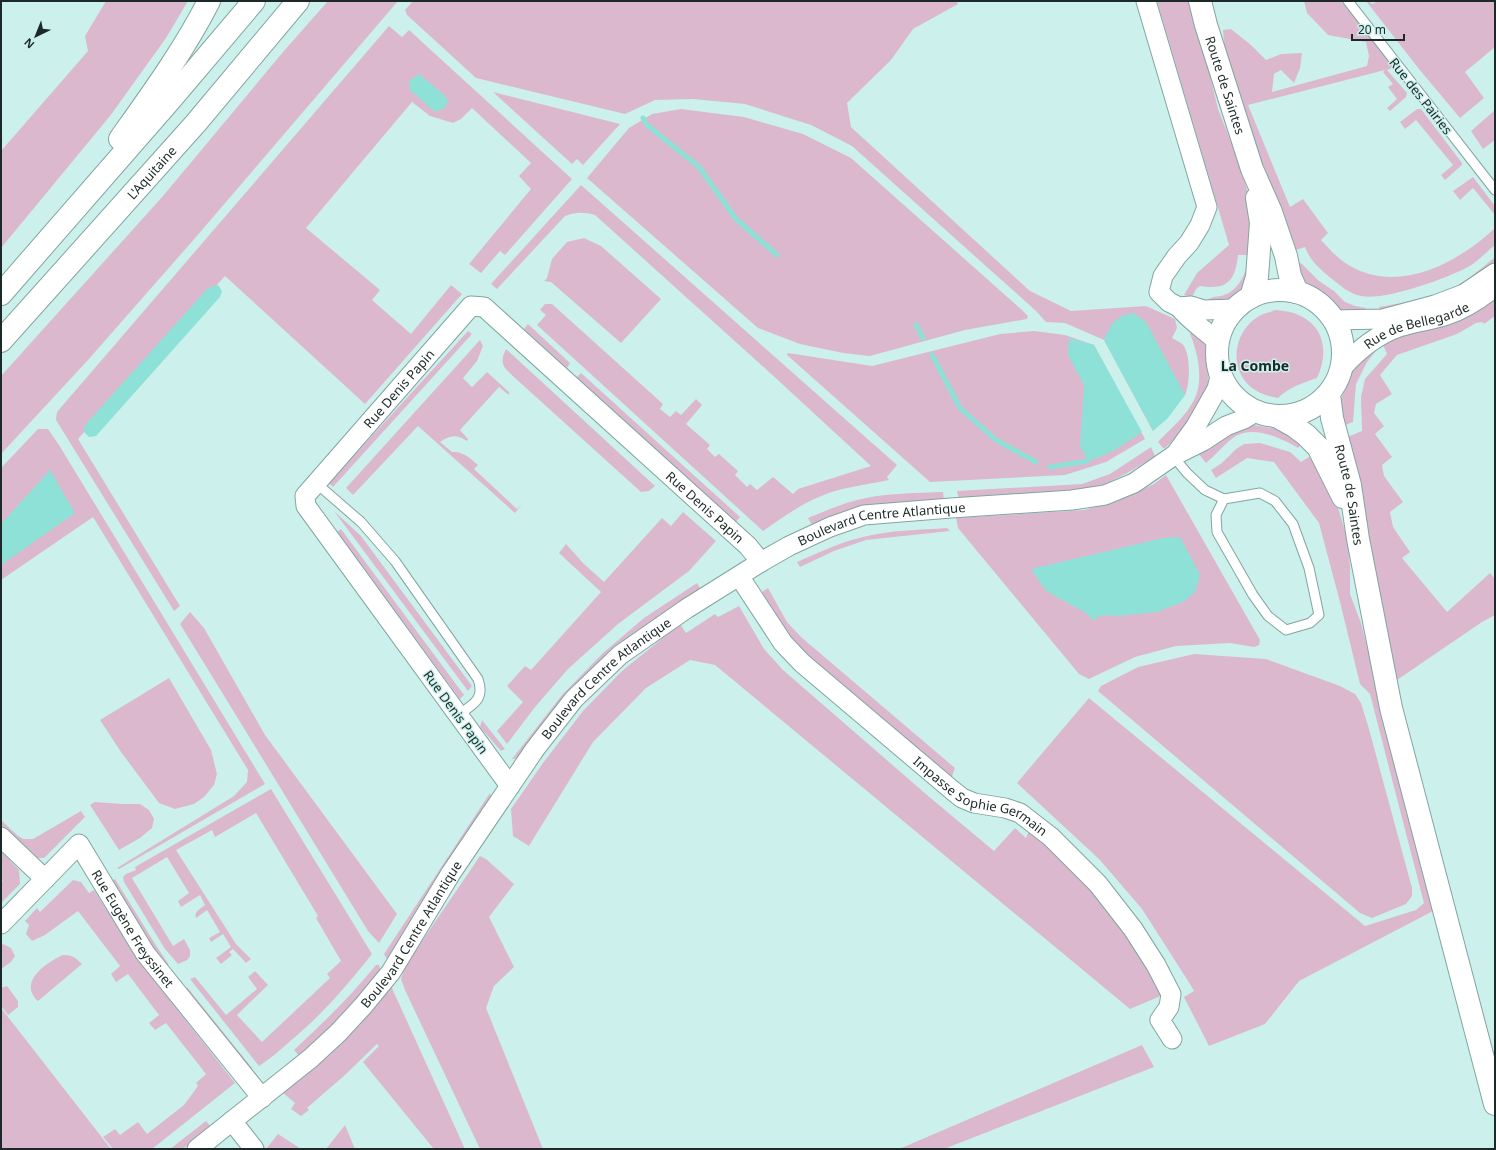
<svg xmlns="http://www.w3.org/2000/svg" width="1496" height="1150" font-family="'Noto Sans',sans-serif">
	<rect width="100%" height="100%" fill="#ccf1ec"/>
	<!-- green -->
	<path fill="#dcb8ce" d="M106,1H188L166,38L110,116L1,248V151L88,51L85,36Z
		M328,1H398L196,237L88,360L1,454V376L163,196L283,52Z
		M413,1H956L958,4L913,29L891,60L847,103L851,127L1030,291L1071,311L1146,306L1175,319L1177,328L1172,338C1175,340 1181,342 1183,345C1191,354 1190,385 1185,395L1153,431L1104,340L1065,323L1046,322L1036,311L852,146L811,125L745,104L693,99L655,100L625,114L476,78L407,15L405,10Z
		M1157,1H1192L1218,109L1242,170L1255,222V255H1238C1235,282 1227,290 1200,286L1196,289L1192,297L1184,295L1197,273L1229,245Z
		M1304,1H1341L1395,67L1387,70L1407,93L1406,97L1390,111L1387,108L1397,99L1388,87L1393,84L1383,72L1385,70L1248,105L1290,207L1303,199L1328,233L1321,240C1331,251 1342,263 1356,269C1404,292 1460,261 1495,228V245C1486,252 1477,263 1466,268C1445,279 1384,301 1361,296C1350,294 1341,286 1332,279C1321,270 1310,261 1305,247L1290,252L1239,107L1224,43L1223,30L1231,29L1251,45L1266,60L1281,54L1302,53L1300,68L1294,83L1281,70L1274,74L1272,92L1367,66L1369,56L1366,42L1328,35L1307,13Z
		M1366,1H1369L1372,4L1378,1H1495V47L1465,72L1484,98L1460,118L1419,69Z
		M389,26L402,37L409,30L572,179L505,255L500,251L481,273L469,264L531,189L519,176L531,163L472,108L461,119L453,123L430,116L412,102L306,228L380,290L372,300L411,334L451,285L462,294L365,404L225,276L78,439L180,606L174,611L56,420L57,412Z
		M493,92L620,124L583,165L577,159L572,164Z
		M681,109L744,117L803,134L851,158L1022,310L1028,316L1027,319L965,330L870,356L843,353L800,344L758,328L587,178L629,128L652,114Z
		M1417,109H1421L1462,163V165L1445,180L1441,175L1453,165L1416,120L1405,129L1400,122Z
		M1495,110L1494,117L1495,119V140L1483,149L1471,131Z
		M1473,177L1495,206V215L1473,188L1460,200L1453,191Z
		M581,185L897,465L887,477L889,480C866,485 841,487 819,497C799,505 781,519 763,531L537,325L546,315L540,310L545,304H552L663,404L660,409L670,417L676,411L681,415L696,399L702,405L686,424L710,445L707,449L715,457L719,454L738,471L735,475L747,487L750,484L757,490L773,477L793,494L798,489L871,466L768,371L595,215C584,212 576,212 565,216L497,289L491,284Z
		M584,238L601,246L661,299L621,343L551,282L544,281L547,278L552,259L567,242Z
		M1495,257V266L1473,284L1380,314L1379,307C1404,303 1442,295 1463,282C1474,275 1484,266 1495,257Z
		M1298,262L1302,264L1319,281L1334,291L1345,302L1355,306L1366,308L1367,315H1353L1341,310L1329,300L1310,287L1299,276Z
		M1246,268H1254C1248,282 1241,299 1224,304C1218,305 1210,304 1205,304C1209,295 1216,298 1224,295C1235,292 1244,278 1246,268Z
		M1495,295V316L1484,324L1482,322L1476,323L1457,334L1397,355L1380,375L1392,394L1376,404L1374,413L1384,426L1375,434L1392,457L1382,465L1384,476L1403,502L1390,512L1393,527L1410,552L1402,558L1447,612L1490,573L1495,579V615L1482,622L1394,682L1380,620L1367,523L1345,438L1362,431L1361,397L1365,379L1387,354L1382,342Z
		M1275,310C1316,312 1334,341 1317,378C1303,383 1289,387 1278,398C1268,396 1260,394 1252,388C1227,368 1234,329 1261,315C1265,313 1271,312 1275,310Z
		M528,324L570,363L567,368L524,329Z
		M468,331L472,334L333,487L329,483Z
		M1034,331L1065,335L1094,345L1145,439L1106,462L1065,475L930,482L787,355L788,353L872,366L1000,334Z
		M1192,331L1203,340L1207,350L1209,391L1187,426L1165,448H1163L1158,442C1170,429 1186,416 1194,400C1204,381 1198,353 1190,334Z
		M480,340L483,346L477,361L463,378L472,387L487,372L509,392V395L499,387L460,430L468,439L467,441C457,434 450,435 440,442L452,452C463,451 470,458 478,465L474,469L517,509L522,504L515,513L418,426L353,495L346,488Z
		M1376,346L1375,352L1367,362L1356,384L1353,422L1340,427L1339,403L1344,392L1354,365Z
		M506,349L655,486L649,491L641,492L515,378C505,368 498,365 506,349Z
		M581,373L740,517L735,523L577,377Z
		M1254,425L1282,430L1303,443L1298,448C1282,439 1255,425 1236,436C1225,443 1216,455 1206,463L1198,453L1239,427Z
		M38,429H48L59,445L265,784L119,869L117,868L234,796L247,782L248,770L93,517L1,580V468Z
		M1260,443L1290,452L1301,462L1312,455L1334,494L1347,538L1350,566V594L1361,623L1435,910L1299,981L1265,1024L1209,1046L1184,997L1194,991L1190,984L1142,909L1100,860L1017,783L1089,698L1365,926L1416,910L1424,903L1370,694L1360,684L1340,602L1319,523L1274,462L1247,458L1216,478L1211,470L1222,463L1236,449L1244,444Z
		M1151,447L1155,456C1136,468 1117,480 1096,487C1057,501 1000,498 959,499L957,491L1082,484L1110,474Z
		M1166,475L1260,640L1259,645L1254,647L1230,643L1176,646L1135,657L1089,679L1079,674L958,528L956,518L1084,510L1120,500L1154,484Z
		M943,492L944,500L865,506L812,525L808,518C827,510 846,502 866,498C891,493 918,493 943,492Z
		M334,511L361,536L472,686L468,691Z
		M683,512L716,541L689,571L618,624L568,669L535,707L507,744L497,731L523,702L507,686L525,666L531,670L601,592L559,553L566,544L584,564L604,582L662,518L671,526Z
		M947,528L950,531L866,540L834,551L800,567L797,562C818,553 840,542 863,537C890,530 919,530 947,528Z
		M341,529L464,695L460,699L337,532Z
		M697,583L701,590L522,758L512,759L562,695L603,653L644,618Z
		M768,588L787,622L801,637L955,768L951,779L796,647L775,617L762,592Z
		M739,606L764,649L783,670L927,795L994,851L1015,828L1026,838L1029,830L1081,878L1127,935L1163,995L1130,1009L715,665L690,660L646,688L593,742L529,846L513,836L511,809L543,763L583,711L622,671L680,624L686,633L715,614L718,617Z
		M190,612L204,628L265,735L397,914L379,943L368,931L180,624Z
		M1194,654L1266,659L1340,686L1355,694L1361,703L1369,729L1412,888V896L1406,904L1372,918L1360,913L1098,691L1101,686L1138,667Z
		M169,678L211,750L217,774L214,785L204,797L194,804L175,809L159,803L121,752L100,720Z
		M482,720L505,749L501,751L480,727Z
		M271,789L372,954C347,986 320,1017 288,1043C279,1051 270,1059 259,1066L190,979L195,977L226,1015L257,989L248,977L255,971L268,985L237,1015L262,1042L330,978L327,974L341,961L316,918L318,916L256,813L215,837L212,830L176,850L236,944L251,959L246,963L233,949L229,952L232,955L221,964L216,958L231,947L223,934L211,942L209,938L220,932L207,910L196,918C194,911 200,909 205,905L200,895L181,907L178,901L189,893L167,857L132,878L173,946L184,939L190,950V956L187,960L178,964L165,949L124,882L123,877L126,874L136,870L135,867Z
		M490,793L492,803L388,961L384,954Z
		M95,802L122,804H140L149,810L154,819L152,828L140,838L119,850L90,805Z
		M81,811L85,817L44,858H31L1,829V820L17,835L23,839H33Z
		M1,851L19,870L20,884L1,903V883L3,881L1,879Z
		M480,856L486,859L514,884L489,917L514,967L494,986L486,1008L543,1149H480L405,990L401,979L405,966Z
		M115,879L157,947L169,965L161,964L109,882Z
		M73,880L81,882L89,893L94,890L139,961L235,1083L152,1149H113L103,1137L115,1129L120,1135L138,1122L147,1134L184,1105L198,1086L196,1083L206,1074L166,1023L155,1030L149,1023L159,1015L128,974L116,982L111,974L120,966L78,911L45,935L32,941L26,934L29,925L25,921L37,908L40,912Z
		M3,944L11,948L15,956L11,962L1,969V945Z
		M63,955C73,955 76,958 82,964L38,1001C17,982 47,962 63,955Z
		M376,965H379L381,972L351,1010L300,1057L294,1050C323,1023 351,996 376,965Z
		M7,986L18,1001V1007L8,1015L1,1006V988Z
		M391,986L465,1149H431L433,1148L363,1062L379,1046L377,1044L345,1075L307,1108L309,1110L301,1116L291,1109L295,1103L282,1092L329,1056Z
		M187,987L252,1068L248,1072L186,996Z
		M1,1008L111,1149H1Z
		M1142,1045L1154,1067L944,1149H899Z
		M206,1121L211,1127L183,1149H170Z
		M345,1125L355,1149H326Z
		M278,1134L298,1147L299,1149H266Z"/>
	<!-- water -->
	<path fill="#8ee1d7" d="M419,74L444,95L448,101C445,109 442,111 434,111L410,90L409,81Z
		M218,285L222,291L220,297L96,436L89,437L84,432L85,425L208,288Z
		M1134,313L1146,322L1185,395L1168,418L1153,431L1104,340C1111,324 1115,316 1134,313Z
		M1069,338L1094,345L1142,432C1125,444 1109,455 1088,461L1080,446L1084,385L1068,355Z
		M50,470L75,513L1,565V524Z
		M1180,537L1200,575L1195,592L1183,602L1157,612L1118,616L1103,615L1093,620L1086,613L1046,591L1031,569L1163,538Z"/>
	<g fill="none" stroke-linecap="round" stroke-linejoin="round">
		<!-- stream -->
		<path stroke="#8ee1d7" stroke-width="5" d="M643,118L647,125L699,167L736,219L777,255
			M916,325L923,338
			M932,355L960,408L996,440L1036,462
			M1050,467L1088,461"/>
		<!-- service casing -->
		<g stroke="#82a5a0" stroke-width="11">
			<path id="service" d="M1348,1L1495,190
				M1173,456L1187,473L1205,490L1224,499L1260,493L1275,501L1293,524L1309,568L1319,615L1310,623L1286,630L1268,616L1253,595L1217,532L1216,515L1224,499
				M316,483L361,522L395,561L478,679C485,699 474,704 458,715"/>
		</g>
		<!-- minor casing -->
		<g stroke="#82a5a0" stroke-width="21">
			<g id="minor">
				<path d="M1146,1L1207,207L1200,225L1189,243L1177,256L1163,276L1159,292L1169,302L1179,307L1191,306L1204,310L1235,309"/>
				<path d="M1179,307C1189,320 1206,331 1218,342"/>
				<path d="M1334,320L1383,319L1435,305L1464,294L1495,273"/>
				<path id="s1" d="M1342,368C1357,351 1376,335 1399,327C1415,322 1432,320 1447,315C1465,309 1480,299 1495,287"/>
				<path d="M1177,452L1196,426L1217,389L1221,372"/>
				<path id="s2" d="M739,576L783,643L802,663L952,790L962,798L974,803L1005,808L1020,813L1051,837L1098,884L1133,929L1156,965L1171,994L1169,1007L1160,1020L1172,1039"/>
				<path id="s3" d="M510,786L306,506L305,496L471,306L484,307L748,546L761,562"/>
				<path d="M1,837L45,879"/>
				<path id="s4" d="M1,924L79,844L145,953L262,1098"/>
				<path d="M232,1121L254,1149"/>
				<path id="s5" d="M197,1149L311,1058L338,1033L363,1006L391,972L451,873L535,749L574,699L620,655L686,609L761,562L789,546L830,527L864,515L951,508L1072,500L1105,495L1134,483L1173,456L1203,441L1226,426L1244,419L1257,411"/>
			</g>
		</g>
		<!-- tertiary casing -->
		<g stroke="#82a5a0" stroke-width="24">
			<g id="tertiary">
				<path id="s6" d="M1200,1L1206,25L1252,169L1271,212L1286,256L1290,276L1297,292"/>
				<circle cx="1280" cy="353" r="63"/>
				<path d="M1251,297L1257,277L1261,223L1257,198"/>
				<path id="s7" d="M1329,394L1332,418L1350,485L1358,539L1391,708L1495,1104"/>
				<path d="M1276,416L1294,426L1306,435L1318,447L1343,497"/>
			</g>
		</g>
		<!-- motorway casing -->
		<g stroke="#82a5a0" stroke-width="24">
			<g id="motorway">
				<path d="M120,139C152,94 184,50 209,1"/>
				<path d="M1,294L171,99L254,1"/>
				<path id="s8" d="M1,341L196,123L298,1"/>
			</g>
		</g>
		<!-- service -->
		<use href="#service" stroke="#fff" stroke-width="9"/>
		<!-- minor -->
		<use href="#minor" stroke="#fff" stroke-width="19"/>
		<!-- tertiary -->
		<use href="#tertiary" stroke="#fff" stroke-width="22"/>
		<!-- motorway -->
		<use href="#motorway" stroke="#fff" stroke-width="22"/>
	</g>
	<g text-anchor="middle" stroke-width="3" stroke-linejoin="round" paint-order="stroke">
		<!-- street labels -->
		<g font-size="13" fill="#1b2928" stroke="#ccf1ec">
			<text dy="5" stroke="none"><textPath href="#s6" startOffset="88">Route de Saintes</textPath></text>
			<text transform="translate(1421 96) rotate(52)" y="5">Rue des Pairies</text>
			<text dy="5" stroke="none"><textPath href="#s8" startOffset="226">L'Aquitaine</textPath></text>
			<text dy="5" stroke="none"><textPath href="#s1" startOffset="88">Rue de Bellegarde</textPath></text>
			<text dy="5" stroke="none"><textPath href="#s3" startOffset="499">Rue Denis Papin</textPath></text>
			<text dy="5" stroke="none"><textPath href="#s7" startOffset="103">Route de Saintes</textPath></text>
			<text dy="5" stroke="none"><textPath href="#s3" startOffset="920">Rue Denis Papin</textPath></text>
			<text dy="5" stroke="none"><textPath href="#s5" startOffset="954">Boulevard Centre Atlantique</textPath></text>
			<text dy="5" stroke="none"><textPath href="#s5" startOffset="630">Boulevard Centre Atlantique</textPath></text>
			<text transform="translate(456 712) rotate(54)" y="5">Rue Denis Papin</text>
			<text dy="5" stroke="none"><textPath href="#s2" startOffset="333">Impasse Sophie Germain</textPath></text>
			<text dy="5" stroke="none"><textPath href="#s4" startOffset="212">Rue Eugène Freyssinet</textPath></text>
			<text dy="5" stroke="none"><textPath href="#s5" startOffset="306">Boulevard Centre Atlantique</textPath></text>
		</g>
		<!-- neighbourhood labels -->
		<g font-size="14" font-weight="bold" fill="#1b2928" stroke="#ccf1ec">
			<text x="1255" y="371">La Combe</text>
		</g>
	</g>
	<!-- border -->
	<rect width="1496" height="1150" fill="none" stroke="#1b2928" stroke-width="4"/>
	<!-- north arrow -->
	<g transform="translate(36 36) rotate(223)" stroke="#ccf1ec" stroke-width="3" paint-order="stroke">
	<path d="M0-3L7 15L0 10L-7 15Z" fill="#1b2928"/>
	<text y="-6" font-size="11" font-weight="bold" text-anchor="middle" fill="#1b2928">N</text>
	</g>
	<!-- scale -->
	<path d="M1352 34v6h52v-6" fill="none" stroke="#1b2928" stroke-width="2"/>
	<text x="1358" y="34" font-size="12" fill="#1b2928" stroke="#ccf1ec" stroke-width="3" paint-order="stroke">20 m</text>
</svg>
